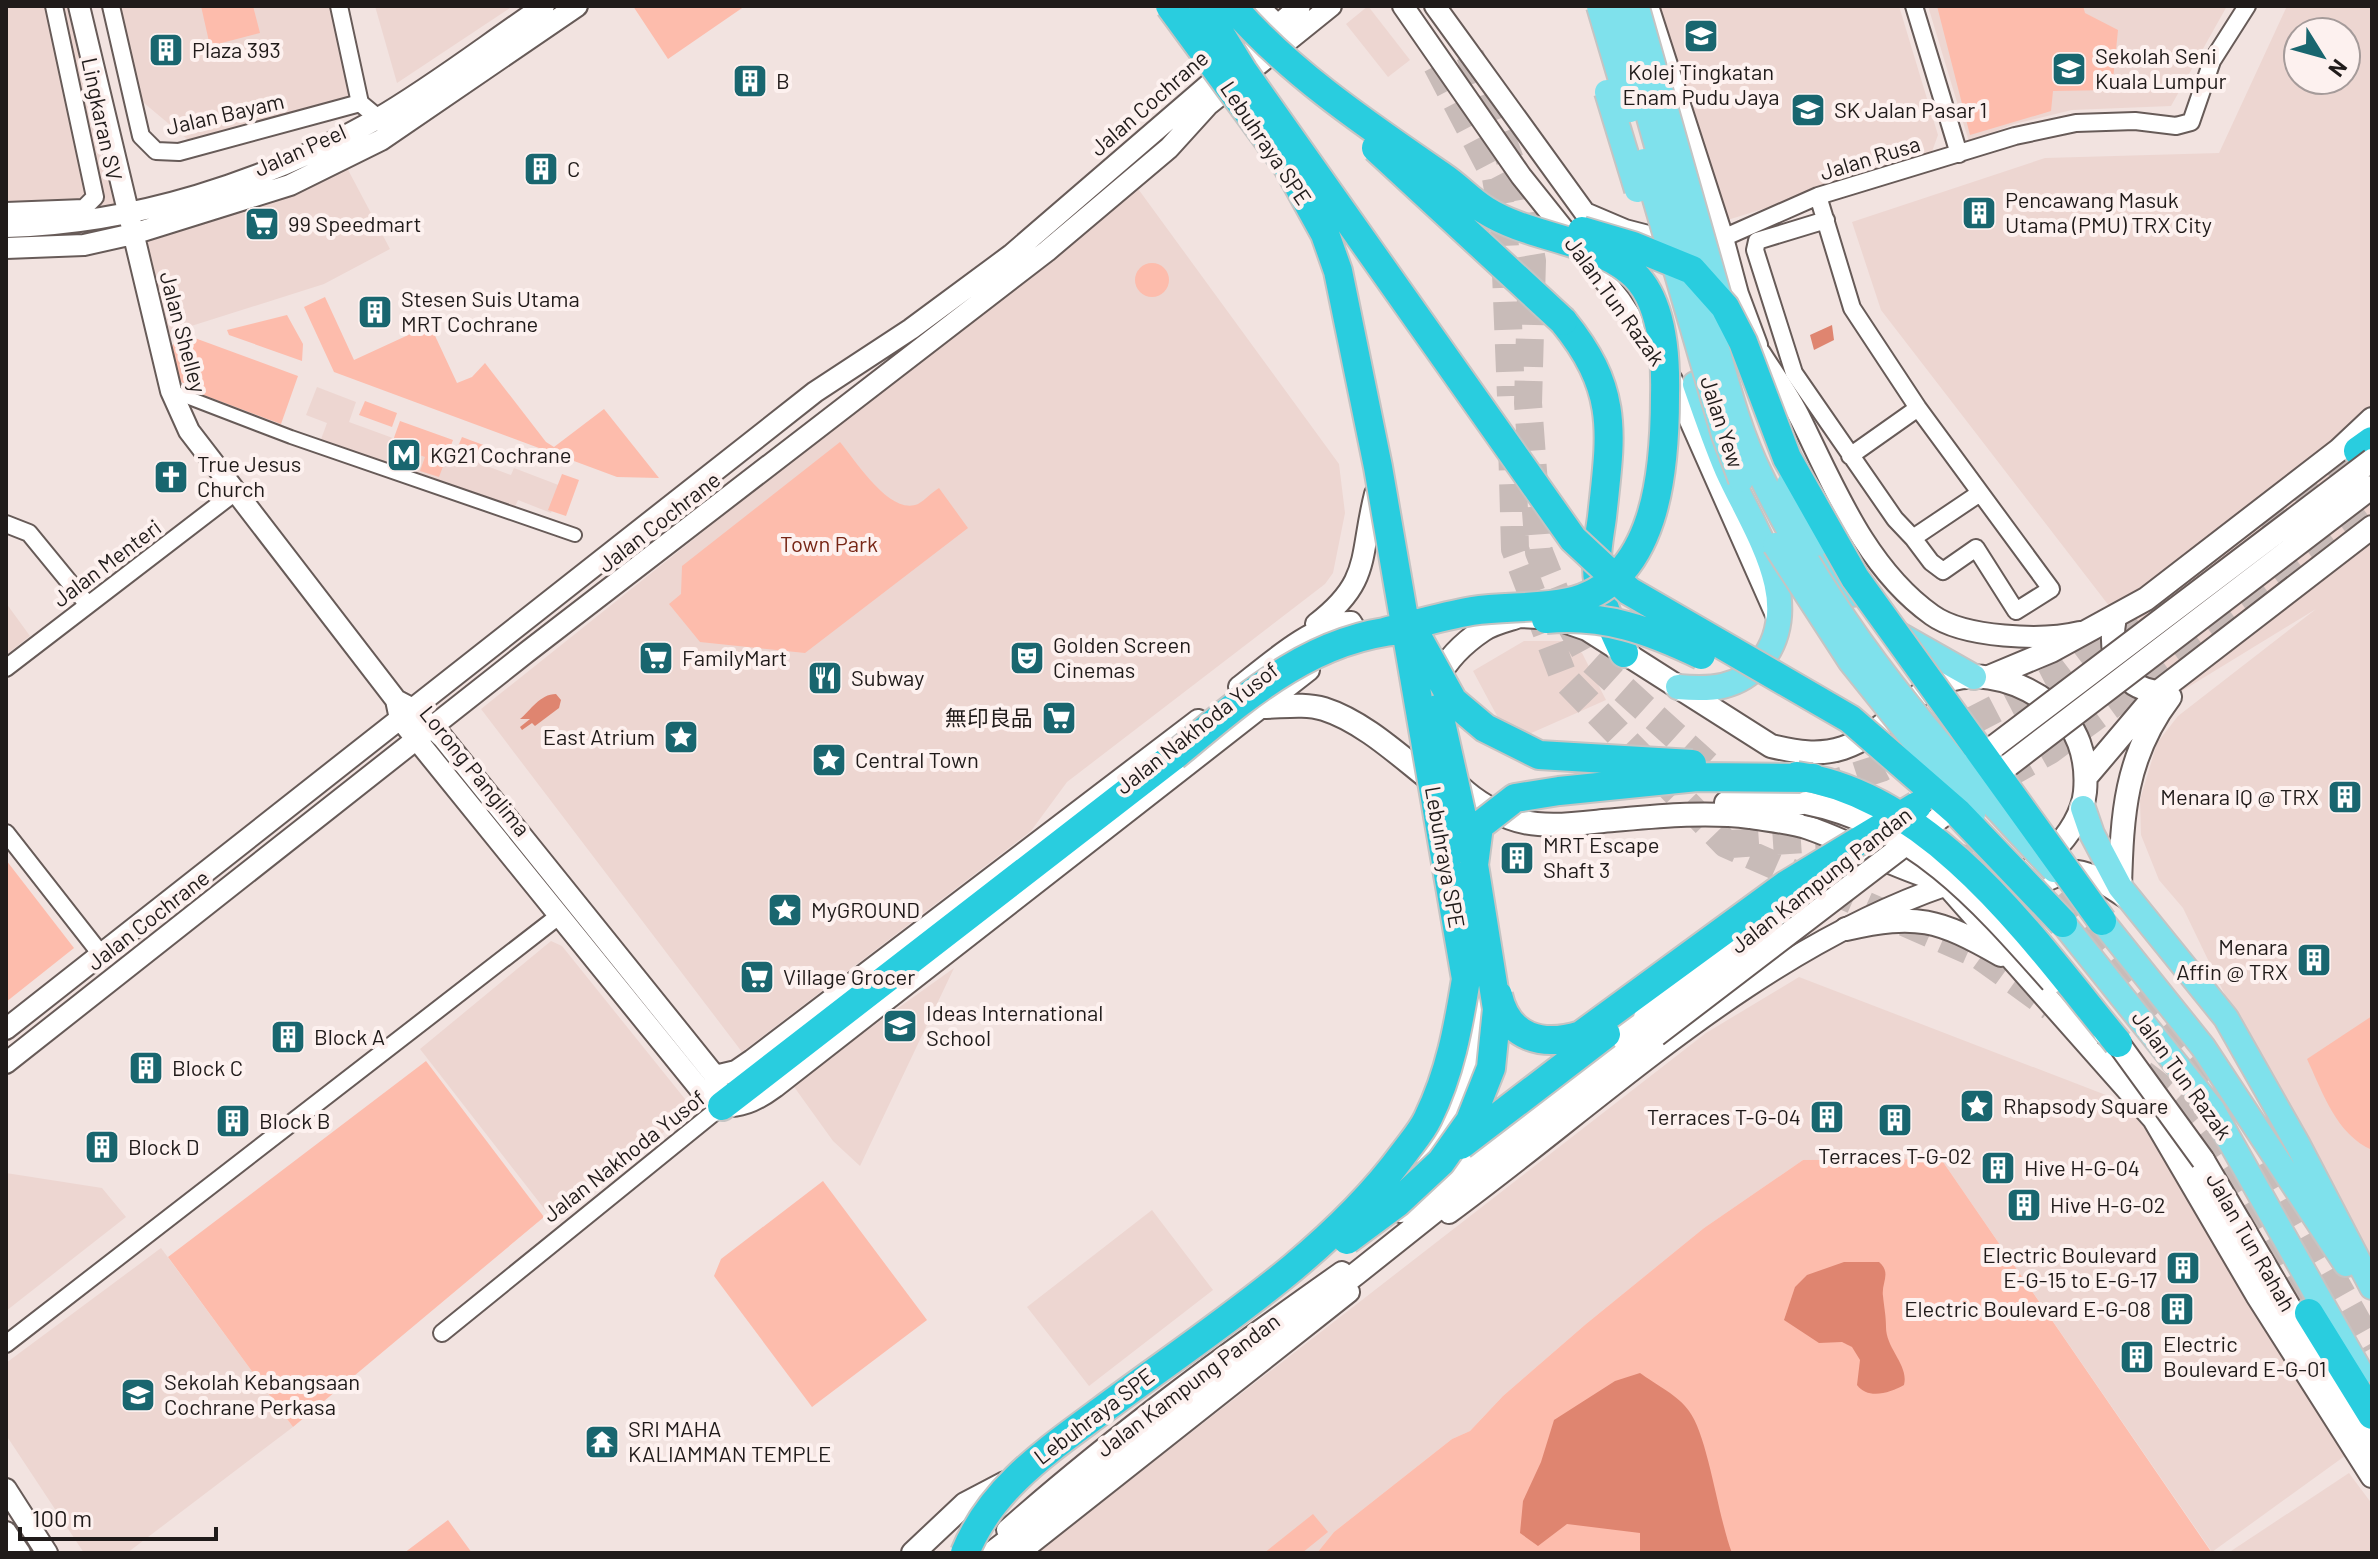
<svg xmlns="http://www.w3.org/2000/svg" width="2378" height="1559" font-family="Barlow,'Noto Sans SC',sans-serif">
	<rect width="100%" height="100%" fill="#f2e3e0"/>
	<!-- built -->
	<path fill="#edd6d1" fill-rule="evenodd" d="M6,6H71L117,208L6,214Z
		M116,6H334L354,98L193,144L138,98Z
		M375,6H513L397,83Z
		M1368,6L1410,60L1388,77L1346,24Z
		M1656,6H1899L1938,135L1930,157L1721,222Z
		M1928,6H2227L2171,106L2072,110L2014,124L1969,142Z
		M2287,6H2372V1256L2294,1138L2183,908L2159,880L2141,835L2140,800L2157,743L2178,716L2316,609L2177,694L1881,310L1852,222L2045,158L2219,153ZM2298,32H2346V80H2298Z
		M346,166L390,249L324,284L166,334L143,242L291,192Z
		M1136,186L1339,464L1345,513L1333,573L1325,584L1067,782L1031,831L742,1052L481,709Z
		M317,387L356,402L349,422L401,441L404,435L511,475L514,468L561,486L551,513L518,500L511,516L320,442L327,423L306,415Z
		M6,603L30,636L6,655Z
		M1524,641H1561L1582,653L1606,700L1511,742L1473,671Z
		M551,941L562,946L693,1109L553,1220L420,1049Z
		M954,968L860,1166L833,1141L792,1084Z
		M1799,977L2150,1112L2349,1453L2212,1552L1941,1159L1803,1160L1704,1228L1586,1324L1503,1396L1470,1431L1452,1439L1334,1532L1317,1553H1036L1706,1033Z
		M6,1173L102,1188L126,1217L6,1311Z
		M1152,1210L1213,1290L1089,1386L1027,1307Z
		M161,1248L293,1427L127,1553H84L6,1435V1363Z
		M2349,1473L2372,1504V1553H2228Z"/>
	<!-- green -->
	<path fill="#fdbcac" d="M201,6H253L260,33L210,46Z
		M633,6H745L668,59Z
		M1937,6H2083L2085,13L2118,30L2112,90L2053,91L2051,111L1970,135Z
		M1135 280a17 17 0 1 1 34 0a17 17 0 1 1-34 0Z
		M325,297L354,360L430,325L457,383L472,377L485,363L546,442L554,447L604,409L659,478L617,477L334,372L304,307Z
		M287,315L303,344L302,361L229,335L227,330Z
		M192,337L298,376L281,424L193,391L178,379L170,349L176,340Z
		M365,401L397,413L392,427L359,415Z
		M400,421L453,440L439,477L420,471L425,457L408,451L403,464L387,457Z
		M462,437L494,449L489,463L456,451Z
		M840,442C856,461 890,516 918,504C925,500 932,492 939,488L968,528L805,653L700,642L669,604L681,594L682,566Z
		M562,474L579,480L566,516L548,510Z
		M6,860L74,948L6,1002Z
		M2372,1016V1150C2336,1134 2323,1093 2307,1059Z
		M426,1061L544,1217L293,1427L168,1257Z
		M1941,1159L2212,1553H1317L1334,1532L1452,1439L1470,1431L1503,1396L1586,1324L1704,1228L1803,1160Z
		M823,1181L927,1320L812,1407L714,1276L721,1259Z
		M1313,1514L1328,1532L1302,1553H1264Z
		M448,1520L472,1553H404Z"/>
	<!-- water -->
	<path fill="#df8570" d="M1832,325L1834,340L1814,350L1810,335Z
		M556,694L561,700L559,708L535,726L532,723L522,730L520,727L530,719H520C530,711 540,694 556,694Z
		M1844,1262H1879C1892,1273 1881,1283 1883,1296C1884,1307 1886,1315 1886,1327C1886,1349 1909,1365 1904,1385C1890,1393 1868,1400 1857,1385L1860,1360L1852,1347L1842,1342L1819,1343L1784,1320L1795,1287L1807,1275Z
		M1640,1373C1655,1384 1679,1396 1689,1411C1708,1436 1718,1517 1732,1553H1640V1533L1567,1524L1538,1546L1520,1533L1523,1501L1541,1462L1554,1420L1615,1381Z"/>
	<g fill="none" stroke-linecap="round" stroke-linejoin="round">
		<!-- motorway-tunnel -->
		<path stroke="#c8bbb8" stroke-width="28" stroke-dasharray="28 14" stroke-linecap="butt" d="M1470,55L1518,181L1532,261L1528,403L1539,552L1562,609L1588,657L1756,809L1768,812
			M1437,65L1496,178L1504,224L1511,396
			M1512,442L1515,549L1564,678L1726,844L1979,955L2051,1007
			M2260,524L2358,451
			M2004,776L2050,750L2372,513
			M1817,789L1881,768L2059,676L2166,594
			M1731,844L1820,838L1844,832
			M1944,854L2044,877L2217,1082
			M2143,1074C2224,1133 2263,1228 2309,1313
			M2267,1161L2372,1348"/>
		<!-- pedestrian casing -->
		<g stroke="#675b58" stroke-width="16">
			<path id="pedestrian" d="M171,391L291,437L575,535"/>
		</g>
		<!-- minor casing -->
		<g stroke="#675b58" stroke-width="20">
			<path id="minor" d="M111,6L141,136L156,151L179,152L360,103
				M339,6L360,103L378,118
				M1261,6L1279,24
				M1914,6L1959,154
				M1818,196L1852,308L1918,408L2051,589L2016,611L1976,548L1943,571L1931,562L1913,538
				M6,211L84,208L95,197L54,6
				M1826,220L1757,241L1755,250L1794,373L1895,519L1913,538L1980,493
				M1723,238L1818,196L2015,136L2076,123L2135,121L2176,126L2191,122L2212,61L2247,6
				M1850,456L1918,408
				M6,524L29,533L88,605
				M6,668L234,493
				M6,833L100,953
				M442,1333L722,1106
				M6,1344L560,915"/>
		</g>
		<!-- tertiary casing -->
		<g stroke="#675b58" stroke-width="24">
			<path id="tertiary" d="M79,6L171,391L189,431L396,700L413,709L443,738L715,1076L718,1090
				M1403,6L1521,176L1620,300L1672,380L1776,615
				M1435,6L1585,213L1625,230L1679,244
				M1648,6L1723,238L1738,294L1757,345
				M6,227C134,224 265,182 377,119C434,86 489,43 544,6
				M6,248L84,245L133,234L290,185L381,140L577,6
				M1760,353C1774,375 1790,397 1801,420C1835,489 1867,569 1932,615C1964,638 2043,641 2080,632
				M1316,624C1372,581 1359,557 1375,494
				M1239,687C1266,666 1316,621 1351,622L1356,630L1344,644
				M396,700L400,719L699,1088C724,1116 748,1107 775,1087L1309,670
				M6,1029L815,392L911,329L1011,255L1300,6
				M6,1063L527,652L1047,251L1169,148L1208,105L1331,6
				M715,1076L736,1071L752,1060L1198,720
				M1449,1213C1608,1096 1757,950 1947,885
				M6,1489L47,1553
				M1007,1530C1113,1436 1227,1353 1342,1272
				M6,1532L20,1553
				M1019,1553L1349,1292"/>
		</g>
		<!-- secondary casing -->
		<g stroke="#675b58" stroke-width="26">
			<path id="secondary" d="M1520,616L1555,618L1587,629L1771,746C1797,752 1818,756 1843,748C1876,737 1897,710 1925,691C1966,665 2014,677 2050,704C2078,725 2088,758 2085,792C2081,833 2032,880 1991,885C1938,893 1862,846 1809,828C1791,822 1769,820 1750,817C1702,811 1651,817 1603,821C1575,824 1538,829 1510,818C1418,781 1395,689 1483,630C1493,623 1508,620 1520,616Z
				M2115,617C2108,654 2118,687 2158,692
				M1989,677L2051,651L2146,599L2339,450L2372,419
				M1262,707C1282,707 1304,703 1324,709C1365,722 1403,759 1437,785
				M2086,777L2158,692L2372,527
				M1726,803H1806
				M1947,885L2154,1119L2257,1295L2372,1476
				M2120,887C2122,815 2125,756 2170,697
				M1846,929C1917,913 1938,919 2001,955
				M2012,930C2005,901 2050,870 2077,872C2095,874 2113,889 2128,898
				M1413,1158C1463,1106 1482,1052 1472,979
				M2203,1160L2372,1448
				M1401,1211L1435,1189L1645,1018
				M913,1553L965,1504L1005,1483
				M992,1553L1357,1273L1656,1035"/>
		</g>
		<!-- primary casing -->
		<g stroke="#c5c4c3" stroke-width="28">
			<path id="primary" d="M1817,544L1852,594
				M1898,634L1974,677
				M1678,687C1710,690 1739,689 1761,662C1808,603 1753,528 1727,470C1715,442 1705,413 1695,384
				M2083,808L2092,834L2120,887L2226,1018L2298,1145L2372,1287
				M2102,921L2203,1047L2346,1264
				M2063,923L2212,1109L2361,1373"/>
		</g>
		<!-- motorway casing -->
		<g stroke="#c5c4c3" stroke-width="32">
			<path id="motorway" d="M1563,321C1620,391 1611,433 1602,517C1600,533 1596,550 1597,566C1597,597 1611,625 1624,653
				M2358,451L2372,441
				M722,1106L1174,756
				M2309,1313L2372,1415"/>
		</g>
		<!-- pedestrian -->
		<use href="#pedestrian" stroke="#fff" stroke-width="12"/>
		<!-- minor -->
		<use href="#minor" stroke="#fff" stroke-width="16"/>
		<!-- tertiary -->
		<use href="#tertiary" stroke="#fff" stroke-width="20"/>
		<!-- secondary -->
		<use href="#secondary" stroke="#fff" stroke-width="22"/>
		<!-- primary -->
		<use href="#primary" stroke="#7fe1ec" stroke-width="24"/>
		<!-- motorway -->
		<use href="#motorway" stroke="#29cddf" stroke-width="28"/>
		<!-- secondary-bridge casing -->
		<g stroke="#675b58" stroke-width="26" stroke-linecap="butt">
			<path id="secondary-bridge" d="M1971,764L2372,460
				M1806,803C1914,824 1982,903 2052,982
				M1645,1018L1833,870
				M2105,1033L2118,1043L2203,1160
				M1656,1035L2372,487"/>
		</g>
		<!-- primary-bridge casing -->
		<g stroke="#c5c4c3" stroke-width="28" stroke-linecap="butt">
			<path id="primary-bridge" d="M1599,6L1630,110
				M1620,6C1645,110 1676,212 1707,314C1723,367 1735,424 1760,474C1832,624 1940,751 2054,870
				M1637,8L1720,300
				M1607,92L1637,190
				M1644,161L1724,435L1741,480
				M1789,484L1817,544
				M1775,545L1851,662L1973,814"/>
		</g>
		<!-- motorway-bridge casing -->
		<g stroke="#c5c4c3" stroke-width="32" stroke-linecap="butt">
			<path id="motorway-bridge" d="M1203,6L1243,71L1573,539L1629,591L1850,719L1957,812L2063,923
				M1232,6C1291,74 1369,126 1443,177C1458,187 1470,201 1485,210C1529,238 1589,238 1630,271C1663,297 1666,358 1665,396C1665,470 1657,582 1569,602C1537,609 1504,606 1472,611C1443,616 1413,625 1384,632
				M1376,148L1563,321
				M1582,231L1633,246L1692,270L1725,307L1743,342L1787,458L1855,578L2102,921
				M1546,619C1605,614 1649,630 1701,655
				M1413,629L1453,701L1485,728L1539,755L1692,764
				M1438,709L1470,852
				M1174,756C1242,700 1309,638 1401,630
				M1797,776C1935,796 2035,942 2118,1043
				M1498,995C1508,1039 1543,1047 1581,1035L1786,885L1917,806
				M1461,1145L1606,1034
				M1347,1240L1397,1203L1441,1162L1470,1121L1491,1068L1497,1009L1474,865L1479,826L1515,798L1559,791L1697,777L1813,778
				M965,1553C991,1488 1047,1451 1101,1411C1204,1334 1328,1257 1404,1153C1412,1142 1422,1131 1428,1118C1450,1073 1458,1028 1466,979L1378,467L1338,271L1325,234L1288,167L1170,6"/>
		</g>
		<!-- secondary-bridge -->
		<use href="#secondary-bridge" stroke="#fff" stroke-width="22"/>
		<!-- primary-bridge -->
		<use href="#primary-bridge" stroke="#7fe1ec" stroke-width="24"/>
		<!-- motorway-bridge -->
		<use href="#motorway-bridge" stroke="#29cddf" stroke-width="28"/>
	</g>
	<!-- icons -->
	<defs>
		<g id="school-square" transform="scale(1.8)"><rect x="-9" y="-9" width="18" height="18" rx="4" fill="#19666f" stroke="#fdf1ef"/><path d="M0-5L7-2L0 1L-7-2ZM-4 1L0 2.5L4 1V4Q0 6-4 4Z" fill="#fff"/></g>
		<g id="building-square" transform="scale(1.8)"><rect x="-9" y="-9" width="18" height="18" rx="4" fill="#19666f" stroke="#fdf1ef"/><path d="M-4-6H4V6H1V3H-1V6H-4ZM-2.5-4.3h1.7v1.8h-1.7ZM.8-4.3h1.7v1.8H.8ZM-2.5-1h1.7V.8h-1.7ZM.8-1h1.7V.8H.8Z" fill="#fff"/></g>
		<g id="supermarket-square" transform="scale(1.8)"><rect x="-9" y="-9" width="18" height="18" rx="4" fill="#19666f" stroke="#fdf1ef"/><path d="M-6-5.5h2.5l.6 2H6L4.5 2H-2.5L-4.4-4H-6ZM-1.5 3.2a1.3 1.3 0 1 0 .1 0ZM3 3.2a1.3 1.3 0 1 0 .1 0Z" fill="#fff"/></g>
		<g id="metro-square" transform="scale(1.8)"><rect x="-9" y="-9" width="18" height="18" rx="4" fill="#19666f" stroke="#fdf1ef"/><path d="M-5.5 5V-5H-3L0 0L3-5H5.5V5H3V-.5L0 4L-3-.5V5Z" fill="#fff"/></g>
		<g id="church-square" transform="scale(1.8)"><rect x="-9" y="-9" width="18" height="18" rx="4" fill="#19666f" stroke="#fdf1ef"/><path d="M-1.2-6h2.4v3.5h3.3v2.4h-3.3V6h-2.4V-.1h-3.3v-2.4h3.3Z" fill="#fff"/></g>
		<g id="theatre-square" transform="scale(1.8)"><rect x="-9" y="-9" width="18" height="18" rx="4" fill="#19666f" stroke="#fdf1ef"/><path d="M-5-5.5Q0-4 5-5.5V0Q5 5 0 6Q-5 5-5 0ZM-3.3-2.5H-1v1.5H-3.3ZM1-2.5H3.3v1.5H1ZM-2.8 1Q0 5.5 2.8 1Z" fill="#fff"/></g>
		<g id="restaurant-square" transform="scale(1.8)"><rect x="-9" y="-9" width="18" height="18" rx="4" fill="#19666f" stroke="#fdf1ef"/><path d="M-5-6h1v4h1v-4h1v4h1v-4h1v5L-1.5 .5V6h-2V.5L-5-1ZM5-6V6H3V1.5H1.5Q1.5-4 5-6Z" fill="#fff"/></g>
		<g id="sight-square" transform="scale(1.8)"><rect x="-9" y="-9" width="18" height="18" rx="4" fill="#19666f" stroke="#fdf1ef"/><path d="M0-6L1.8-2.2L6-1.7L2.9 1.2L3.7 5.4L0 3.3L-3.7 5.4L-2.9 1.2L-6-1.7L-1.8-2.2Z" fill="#fff"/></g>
		<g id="temple-square" transform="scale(1.8)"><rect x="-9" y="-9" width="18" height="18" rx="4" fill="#19666f" stroke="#fdf1ef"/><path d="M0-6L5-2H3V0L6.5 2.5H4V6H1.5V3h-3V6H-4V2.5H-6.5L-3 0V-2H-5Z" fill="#fff"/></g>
	</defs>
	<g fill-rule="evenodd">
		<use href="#school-square" x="1701" y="36"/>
		<use href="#building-square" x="166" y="50"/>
		<use href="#school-square" x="2069" y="69"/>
		<use href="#building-square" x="750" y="81"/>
		<use href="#school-square" x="1808" y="110"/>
		<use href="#building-square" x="541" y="169"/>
		<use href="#building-square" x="1979" y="213"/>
		<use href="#supermarket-square" x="262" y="224"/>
		<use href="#building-square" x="375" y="312"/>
		<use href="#metro-square" x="404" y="455"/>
		<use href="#church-square" x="171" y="477"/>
		<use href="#supermarket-square" x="656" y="658"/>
		<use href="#theatre-square" x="1027" y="658"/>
		<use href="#restaurant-square" x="825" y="678"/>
		<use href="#supermarket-square" x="1059" y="718"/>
		<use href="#sight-square" x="681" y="737"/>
		<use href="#sight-square" x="829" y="760"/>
		<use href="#building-square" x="2345" y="797"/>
		<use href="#building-square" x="1517" y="858"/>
		<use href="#sight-square" x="785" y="910"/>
		<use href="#building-square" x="2314" y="960"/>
		<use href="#supermarket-square" x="757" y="977"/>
		<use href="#school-square" x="900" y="1026"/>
		<use href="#building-square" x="288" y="1037"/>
		<use href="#building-square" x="146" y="1068"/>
		<use href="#sight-square" x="1977" y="1106"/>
		<use href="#building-square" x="1827" y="1117"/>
		<use href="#building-square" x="1895" y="1120"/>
		<use href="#building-square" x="233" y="1121"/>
		<use href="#building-square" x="102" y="1147"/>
		<use href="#building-square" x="1998" y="1168"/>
		<use href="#building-square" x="2024" y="1205"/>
		<use href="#building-square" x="2183" y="1268"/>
		<use href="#building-square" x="2177" y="1309"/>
		<use href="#building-square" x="2137" y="1357"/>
		<use href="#school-square" x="138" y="1395"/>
		<use href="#temple-square" x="602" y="1442"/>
	</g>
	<g text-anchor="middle" stroke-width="8" stroke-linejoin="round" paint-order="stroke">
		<!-- poi labels -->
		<g font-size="22" fill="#201b1a" stroke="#fdf1ef" text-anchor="start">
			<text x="192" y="58">Plaza 393</text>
			<text x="2095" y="64">Sekolah Seni<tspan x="2095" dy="25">Kuala Lumpur</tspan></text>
			<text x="1701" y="80" text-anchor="middle">Kolej Tingkatan<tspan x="1701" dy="25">Enam Pudu Jaya</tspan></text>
			<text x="776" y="89">B</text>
			<text x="1834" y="118">SK Jalan Pasar 1</text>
			<text x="567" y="177">C</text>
			<text x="2005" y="208">Pencawang Masuk<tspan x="2005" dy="25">Utama (PMU) TRX City</tspan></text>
			<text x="288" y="232">99 Speedmart</text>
			<text x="401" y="307">Stesen Suis Utama<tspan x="401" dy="25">MRT Cochrane</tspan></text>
			<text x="430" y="463">KG21 Cochrane</text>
			<text x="197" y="472">True Jesus<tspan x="197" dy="25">Church</tspan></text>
			<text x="1053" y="653">Golden Screen<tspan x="1053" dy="25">Cinemas</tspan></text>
			<text x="682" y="666">FamilyMart</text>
			<text x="851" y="686">Subway</text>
			<text x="1033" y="726" text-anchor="end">無印良品</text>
			<text x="655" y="745" text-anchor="end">East Atrium</text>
			<text x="855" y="768">Central Town</text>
			<text x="2319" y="805" text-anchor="end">Menara IQ @ TRX</text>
			<text x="1543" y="853">MRT Escape<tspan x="1543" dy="25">Shaft 3</tspan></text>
			<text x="811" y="918">MyGROUND</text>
			<text x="2288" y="955" text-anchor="end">Menara<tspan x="2288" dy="25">Affin @ TRX</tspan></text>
			<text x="783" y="985">Village Grocer</text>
			<text x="926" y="1021">Ideas International<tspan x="926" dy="25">School</tspan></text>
			<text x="314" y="1045">Block A</text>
			<text x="172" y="1076">Block C</text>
			<text x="2003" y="1114">Rhapsody Square</text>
			<text x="1801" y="1125" text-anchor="end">Terraces T-G-04</text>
			<text x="259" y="1129">Block B</text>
			<text x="128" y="1155">Block D</text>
			<text x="1895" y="1164" text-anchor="middle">Terraces T-G-02</text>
			<text x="2024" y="1176">Hive H-G-04</text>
			<text x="2050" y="1213">Hive H-G-02</text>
			<text x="2157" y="1263" text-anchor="end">Electric Boulevard<tspan x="2157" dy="25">E-G-15 to E-G-17</tspan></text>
			<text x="2151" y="1317" text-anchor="end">Electric Boulevard E-G-08</text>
			<text x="2163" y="1352">Electric<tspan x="2163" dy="25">Boulevard E-G-01</tspan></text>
			<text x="164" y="1390">Sekolah Kebangsaan<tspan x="164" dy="25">Cochrane Perkasa</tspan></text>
			<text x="628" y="1437">SRI MAHA<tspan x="628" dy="25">KALIAMMAN TEMPLE</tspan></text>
		</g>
		<!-- street labels -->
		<g font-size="22" fill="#201b1a" stroke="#fdf1ef">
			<text transform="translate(1149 103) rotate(-41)" y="8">Jalan Cochrane</text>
			<text transform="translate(225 114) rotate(-13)" y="8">Jalan Bayam</text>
			<text transform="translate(102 119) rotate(78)" y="8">Lingkaran SV</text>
			<text transform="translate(1266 143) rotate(56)" y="8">Lebuhraya SPE</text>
			<text transform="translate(300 150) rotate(-24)" y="8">Jalan Peel</text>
			<text transform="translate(1870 158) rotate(-17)" y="8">Jalan Rusa</text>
			<text transform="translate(1615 301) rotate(54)" y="8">Jalan Tun Razak</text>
			<text transform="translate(183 332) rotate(75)" y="8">Jalan Shelley</text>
			<text transform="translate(1722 422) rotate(72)" y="8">Jalan Yew</text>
			<text transform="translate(659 522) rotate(-38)" y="8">Jalan Cochrane</text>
			<text transform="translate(107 563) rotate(-37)" y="8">Jalan Menteri</text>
			<text transform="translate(1197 728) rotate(-38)" y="8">Jalan Nakhoda Yusof</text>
			<text transform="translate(475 771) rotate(51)" y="8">Lorong Panglima</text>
			<text transform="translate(1445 857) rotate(80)" y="8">Lebuhraya SPE</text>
			<text transform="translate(1821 880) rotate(-38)" y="8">Jalan Kampung Pandan</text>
			<text transform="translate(148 920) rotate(-38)" y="8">Jalan Cochrane</text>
			<text transform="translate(2182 1075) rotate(54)" y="8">Jalan Tun Razak</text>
			<text transform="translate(624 1156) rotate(-38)" y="8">Jalan Nakhoda Yusof</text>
			<text transform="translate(2251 1242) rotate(60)" y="8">Jalan Tun Rahah</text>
			<text transform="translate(1188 1385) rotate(-37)" y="8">Jalan Kampung Pandan</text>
			<text transform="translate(1094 1416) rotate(-37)" y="8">Lebuhraya SPE</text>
		</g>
		<!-- park labels -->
		<g font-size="22" fill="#772615" stroke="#fdf1ef">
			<text x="829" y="552">Town Park</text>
		</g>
	</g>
	<!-- border -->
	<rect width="2378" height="1559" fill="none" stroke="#201b1a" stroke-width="16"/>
	<!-- north arrow -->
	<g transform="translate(2322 56) rotate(127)"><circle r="38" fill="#fdf1ef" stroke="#a59b9a" stroke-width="2"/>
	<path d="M0-6L14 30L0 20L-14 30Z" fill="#19666f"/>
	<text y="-12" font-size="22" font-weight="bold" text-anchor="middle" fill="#201b1a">N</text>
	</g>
	<!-- scale -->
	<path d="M20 1527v12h196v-12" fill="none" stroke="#201b1a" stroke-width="4"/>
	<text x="32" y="1527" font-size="24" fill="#201b1a" stroke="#fdf1ef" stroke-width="6" paint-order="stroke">100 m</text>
</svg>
